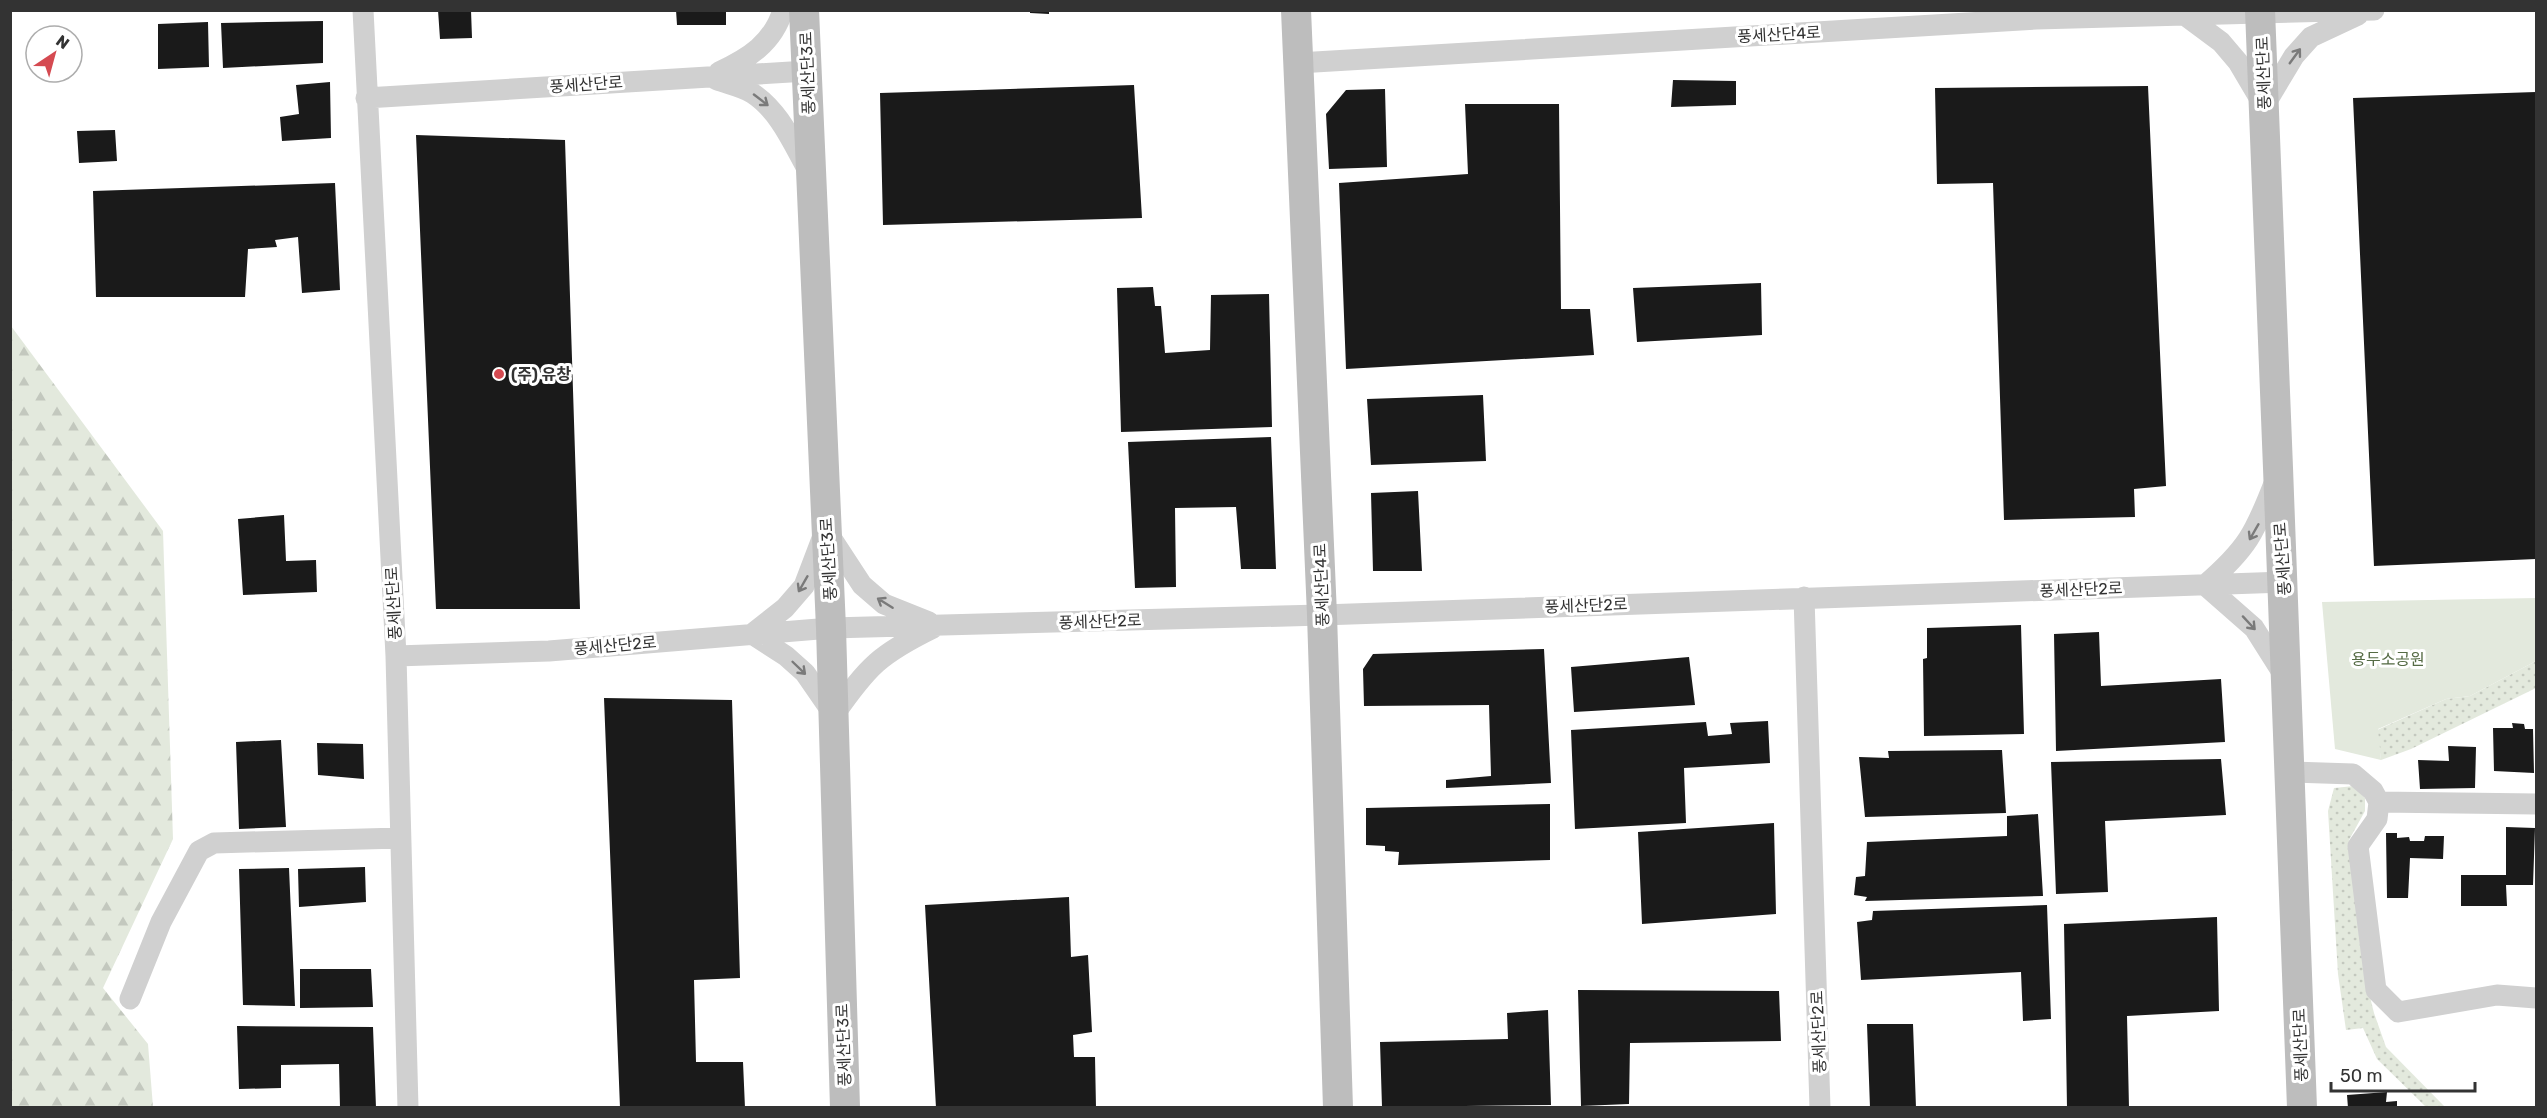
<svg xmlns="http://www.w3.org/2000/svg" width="2547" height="1118" font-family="Rubik,'Noto Sans KR',sans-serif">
	<defs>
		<pattern id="grass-dots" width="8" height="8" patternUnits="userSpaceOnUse" patternTransform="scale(1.5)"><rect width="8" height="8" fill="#e3e9dd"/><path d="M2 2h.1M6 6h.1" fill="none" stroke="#c3c8be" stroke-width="1.8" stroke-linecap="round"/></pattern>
		<pattern id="forest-firs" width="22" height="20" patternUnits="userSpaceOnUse" patternTransform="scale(1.5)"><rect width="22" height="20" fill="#e3e9dd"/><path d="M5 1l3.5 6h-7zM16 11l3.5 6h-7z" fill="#c3c8be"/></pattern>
	</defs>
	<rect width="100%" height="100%" fill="#fff"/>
	<!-- grass -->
	<path fill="url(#grass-dots)" d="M2536,661V688L2411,749L2381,760L2377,730L2446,699L2470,696Z
		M2354,786L2365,798V811L2349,840L2366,981L2374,1013L2386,1047L2445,1107H2426L2377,1059L2363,1028L2346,1030L2338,974L2328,811L2334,788Z"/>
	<!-- forest -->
	<path fill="url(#forest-firs)" d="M11,326L163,531L173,839L103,988L148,1044L153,1107H11Z"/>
	<!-- green -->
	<path fill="#e3e9dd" d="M2536,598V661L2470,696L2446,699L2378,729L2381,760L2335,749L2322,602Z"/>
	<!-- building -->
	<path fill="#1a1a1a" d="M438,10H471L472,38L440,39Z
		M676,10H726V25H677Z
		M1030,10H1049V14L1030,13Z
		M323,21V63L223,68L221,23Z
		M208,22L209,67L158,69V24Z
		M1673,80L1736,81V105L1671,107Z
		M330,82L331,138L282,141L280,117L299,114L296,85Z
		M1134,85L1142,218L883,225L880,93Z
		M2148,86L2166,486L2134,489L2135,517L2004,520L1993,183L1937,184L1935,88Z
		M1385,89L1387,167L1329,169L1326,114L1346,90Z
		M2536,92V559L2374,566L2353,98Z
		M1465,104H1559L1561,309H1590L1594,355L1346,369L1339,183L1468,174Z
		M115,130L117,161L79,163L77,131Z
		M416,135L565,140L580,609H436Z
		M335,183L340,290L302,293L298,237L275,240L277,247L248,249L245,297H96L93,191Z
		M1761,283L1762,335L1637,342L1633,288Z
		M1153,287L1155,306H1161L1165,353L1210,350L1211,295L1269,294L1272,427L1121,432L1117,288Z
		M1483,395L1486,461L1371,465L1367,399Z
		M1271,437L1276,569H1241L1236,507L1175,508L1176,587L1135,588L1128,442Z
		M1418,491L1422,571H1373L1371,493Z
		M284,515L286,561L316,560L317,592L243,595L238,519Z
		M2021,625L2024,734L1924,736L1923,659L1927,658V628Z
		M2099,632L2101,686L2221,679L2225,742L2056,751L2054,634Z
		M1544,649L1551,783L1446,788V780L1491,776L1489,705L1364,706L1363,669L1373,654Z
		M1689,657L1695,705L1574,712L1571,667Z
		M604,698L732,700L740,978L694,980L696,1062H743L745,1108H620Z
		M1768,721L1770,763L1684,768L1686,823L1575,829L1571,730L1706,722L1708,736L1732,734L1730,723Z
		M2512,723L2524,724L2525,729H2533L2534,773L2494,771L2493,728H2513Z
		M281,740L286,827L239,829L236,742Z
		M317,743L363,744L364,779L318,775Z
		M2448,746L2476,747L2475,788L2420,789L2418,760L2449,761Z
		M2002,750L2006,813L1865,817L1859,757L1889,758L1888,751Z
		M2221,759L2226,815L2105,821L2108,892L2056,894L2051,762Z
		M1550,804V860L1398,865L1399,852L1385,851V846L1366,845V808Z
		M2038,814L2043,896L1865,901L1867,897L1854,895L1856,877L1865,876L1867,842L2007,836V816Z
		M1774,823L1776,914L1642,924L1638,832Z
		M2506,827L2535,828L2533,885H2506L2507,906H2461V875H2506Z
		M2386,833H2397V838L2409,837L2410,841H2424L2425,836H2444L2443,859L2410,858L2408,898H2387Z
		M365,867L366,902L299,907L298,869Z
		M289,868L295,1006L243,1005L239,869Z
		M1069,897L1071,957L1088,955L1092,1032L1073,1035L1074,1057H1095L1096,1108H936L925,905Z
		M2047,905L2051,1019L2023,1021L2021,972L1861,980L1857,922L1872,920L1873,911Z
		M2217,917L2219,1011L2127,1016L2129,1108H2067L2064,924Z
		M300,969H371L373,1007L300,1008Z
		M1578,990L1779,991L1781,1041L1630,1043L1629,1104L1581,1106Z
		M1548,1010L1551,1105L1382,1107L1380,1042L1508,1039L1507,1013Z
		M1867,1024H1913L1916,1108H1870Z
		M237,1026L373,1027L376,1108H340L339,1064L281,1065V1088L239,1089Z
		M2387,1092L2386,1102L2397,1101V1108H2348L2347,1095Z"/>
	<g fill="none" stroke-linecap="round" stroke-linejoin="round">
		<!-- street -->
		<path stroke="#d0d0d0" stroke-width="21" d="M363,10L396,656L408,1108
			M2189,14L2186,16L2221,42L2238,62L2264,106L2294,56L2311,37L2358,15
			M1298,63L2036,19L2374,10
			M719,72C749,58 773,43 783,10
			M717,80C728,84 742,87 752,93C780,111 793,144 809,172
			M366,98L807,71
			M2275,481C2255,533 2247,549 2205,585L2254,628L2285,677
			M828,533L862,585L884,604L929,622
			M823,536L804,586L785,608L752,634L786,656L805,673L834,715C868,666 880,654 933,628
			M1804,597L1820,1108
			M396,656L549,651L831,628L1322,615L2285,582
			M2292,772L2353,774L2373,791L2379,802L2377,819L2358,846L2376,990L2398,1012L2497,995L2536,998
			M2379,802L2536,804
			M130,999L161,922L199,851L214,843L400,838"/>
		<!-- secondary -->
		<path stroke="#bdbdbd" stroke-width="30" d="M804,10L831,628L845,1108
			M1296,10L1322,615L1338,1108
			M2260,10C2273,376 2291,742 2302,1108"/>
	</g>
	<!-- one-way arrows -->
	<defs><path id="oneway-shaft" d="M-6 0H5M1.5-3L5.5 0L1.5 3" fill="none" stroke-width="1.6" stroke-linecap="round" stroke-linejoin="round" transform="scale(1.5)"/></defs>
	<g stroke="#7a7a7a">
		<use href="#oneway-shaft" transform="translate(2295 56) rotate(-54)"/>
		<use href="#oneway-shaft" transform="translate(761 100) rotate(38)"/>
		<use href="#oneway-shaft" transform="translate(2254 532) rotate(120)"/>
		<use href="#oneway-shaft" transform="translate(803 584) rotate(120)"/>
		<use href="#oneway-shaft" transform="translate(885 603) rotate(-148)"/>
		<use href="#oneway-shaft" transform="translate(2249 623) rotate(47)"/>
		<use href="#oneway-shaft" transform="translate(799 668) rotate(44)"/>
	</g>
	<!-- markers -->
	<circle fill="#d54a51" stroke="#fff" stroke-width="2" cx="499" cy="374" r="6"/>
	<g text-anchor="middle" stroke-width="6" stroke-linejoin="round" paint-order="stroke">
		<!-- street labels -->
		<g font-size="16" fill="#333" stroke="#fff">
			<text transform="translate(1779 34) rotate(-3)" y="6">풍세산단4로</text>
			<text transform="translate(807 73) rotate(-92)" y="6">풍세산단3로</text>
			<text transform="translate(2263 73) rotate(-92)" y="6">풍세산단로</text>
			<text transform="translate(586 84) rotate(-4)" y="6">풍세산단로</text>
			<text transform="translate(828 559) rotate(-93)" y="6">풍세산단3로</text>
			<text transform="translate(2282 559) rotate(-94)" y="6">풍세산단로</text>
			<text transform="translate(1321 585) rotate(-92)" y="6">풍세산단4로</text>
			<text transform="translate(2081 589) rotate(-2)" y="6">풍세산단2로</text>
			<text transform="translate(393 603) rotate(-93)" y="6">풍세산단로</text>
			<text transform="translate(1586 605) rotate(-2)" y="6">풍세산단2로</text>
			<text transform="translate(1100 621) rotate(-2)" y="6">풍세산단2로</text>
			<text transform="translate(615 645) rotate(-5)" y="6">풍세산단2로</text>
			<text transform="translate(1818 1032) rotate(-92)" y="6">풍세산단2로</text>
			<text transform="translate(843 1045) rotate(-92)" y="6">풍세산단3로</text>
			<text transform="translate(2300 1045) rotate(-92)" y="6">풍세산단로</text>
		</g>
		<!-- poi labels -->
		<g font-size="16" font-weight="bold" fill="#333" stroke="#fff" text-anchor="start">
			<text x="511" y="380">(주) 유창</text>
		</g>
		<!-- park labels -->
		<g font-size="16" fill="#556b44" stroke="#fff">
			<text x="2388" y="665">용두소공원</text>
		</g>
	</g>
	<!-- border -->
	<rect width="2547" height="1118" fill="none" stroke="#333333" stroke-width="24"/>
	<!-- north arrow -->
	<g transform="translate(54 54) rotate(36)"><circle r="28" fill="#ffffff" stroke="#adadad" stroke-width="1.5"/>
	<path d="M0-4.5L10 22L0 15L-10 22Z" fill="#d54a51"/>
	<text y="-9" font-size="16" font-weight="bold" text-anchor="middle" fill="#333333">N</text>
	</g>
	<!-- scale -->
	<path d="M2331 1082v9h144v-9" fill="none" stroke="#333333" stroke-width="3"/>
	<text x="2340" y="1082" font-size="18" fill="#333333" stroke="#ffffff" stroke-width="4.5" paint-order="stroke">50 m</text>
</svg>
